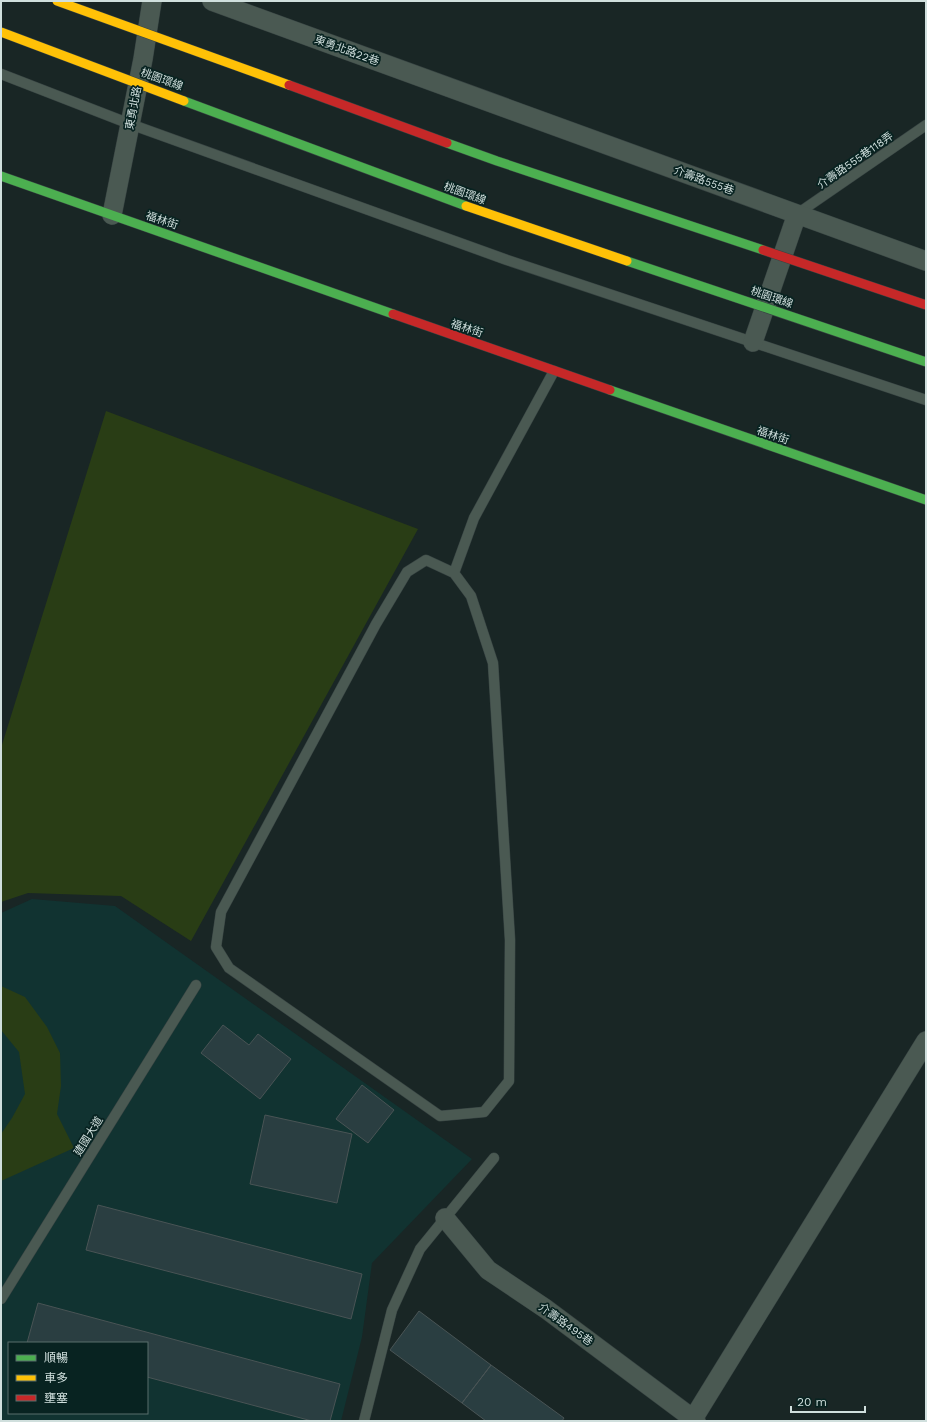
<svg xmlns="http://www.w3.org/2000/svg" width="927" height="1422" font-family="'Work Sans','Noto Sans TC',sans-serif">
	<rect width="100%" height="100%" fill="#192625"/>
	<!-- built -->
	<path fill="#113331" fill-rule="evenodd" d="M32,899L115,906L472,1159L372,1263L362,1337L341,1421H1V913ZM9,1343H147V1413H9Z"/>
	<!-- green -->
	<path fill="#293d15" d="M106,411L418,529L191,941L121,896L28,893L1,902V748Z
		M1,986L25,997L47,1027L60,1053L61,1086L57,1114L74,1148L1,1181V1134L12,1118L25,1094L19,1052L1,1030Z"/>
	<!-- building -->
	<path fill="#2a3e41" stroke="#495455" d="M223,1025L249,1045L258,1034L291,1059L260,1099L201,1053Z
		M362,1085L394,1110L368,1143L336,1119Z
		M265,1115L352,1134L337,1203L250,1184Z
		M98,1205L362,1274L351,1319L86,1250Z
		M38,1303L340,1384L330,1421H312L147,1377V1343H27Z
		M419,1311L491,1365L462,1403L390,1350Z
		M491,1365L564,1418L562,1421H486L462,1403Z"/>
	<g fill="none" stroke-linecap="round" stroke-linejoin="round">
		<!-- lane casing -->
		<g stroke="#374342" stroke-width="11">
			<path id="lane" d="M1,74L130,124L507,260L926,400
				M797,214L926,125
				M426,560L454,573L471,596L493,663L510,940L509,1081L484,1112L440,1116L229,968L216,947L221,912L376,624L407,572Z
				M454,573L474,518L554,371
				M1,1299L196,985
				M364,1421L392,1310L420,1249L494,1158"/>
		</g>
		<!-- street casing -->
		<g stroke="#374342" stroke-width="20">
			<path id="street" d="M212,1L926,261
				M112,215L143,59L152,1
				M753,342L797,214
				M445,1218L488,1270L546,1309L696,1421
				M693,1419L926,1041"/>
		</g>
		<!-- fast casing -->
		<g stroke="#374342" stroke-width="10">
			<path id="fast" d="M1,176L393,314
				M610,390L926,500"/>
		</g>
		<!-- jam casing -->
		<g stroke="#374342" stroke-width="10">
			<path id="jam" d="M393,314L610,390"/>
		</g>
		<!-- lane -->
		<use href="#lane" stroke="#4a5952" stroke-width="10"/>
		<!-- street -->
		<use href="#street" stroke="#4a5952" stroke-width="19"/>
		<!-- fast -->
		<use href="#fast" stroke="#4caf50" stroke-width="9"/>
		<!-- jam -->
		<use href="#jam" stroke="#c62828" stroke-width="9"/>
		<!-- fast-bridge casing -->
		<g stroke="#374342" stroke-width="10" stroke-linecap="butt">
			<path id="fast-bridge" d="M184,101L466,206
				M447,143L497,161L763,250
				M627,261L926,362"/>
		</g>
		<!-- slow-bridge casing -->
		<g stroke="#374342" stroke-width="10" stroke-linecap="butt">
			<path id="slow-bridge" d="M57,1L289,85
				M1,32L184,101
				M466,206L627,261"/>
		</g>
		<!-- jam-bridge casing -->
		<g stroke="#374342" stroke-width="10" stroke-linecap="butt">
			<path id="jam-bridge" d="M289,85L447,143
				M763,250L926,305"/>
		</g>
		<!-- fast-bridge -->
		<use href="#fast-bridge" stroke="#4caf50" stroke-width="9"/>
		<!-- slow-bridge -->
		<use href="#slow-bridge" stroke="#ffc107" stroke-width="9"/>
		<!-- jam-bridge -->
		<use href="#jam-bridge" stroke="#c62828" stroke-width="9"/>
	</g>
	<g text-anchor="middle" stroke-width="3.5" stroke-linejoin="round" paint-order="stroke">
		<!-- street labels -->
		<g font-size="11" fill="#d0dfdd" stroke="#082321">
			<text transform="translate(347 50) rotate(20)" y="4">東勇北路22巷</text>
			<text transform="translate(162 79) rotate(20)" y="4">桃園環線</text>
			<text transform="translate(133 108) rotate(-79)" y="4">東勇北路</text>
			<text transform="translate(855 160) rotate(-35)" y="4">介壽路555巷118弄</text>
			<text transform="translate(704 180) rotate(20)" y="4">介壽路555巷</text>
			<text transform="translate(465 193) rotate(20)" y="4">桃園環線</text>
			<text transform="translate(162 220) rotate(19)" y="4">福林街</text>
			<text transform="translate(772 297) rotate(19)" y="4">桃園環線</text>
			<text transform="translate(467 328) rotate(19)" y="4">福林街</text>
			<text transform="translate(773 435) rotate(19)" y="4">福林街</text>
			<text transform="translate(88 1136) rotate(-58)" y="4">建國大道</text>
			<text transform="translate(566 1324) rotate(36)" y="4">介壽路495巷</text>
		</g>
	</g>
	<!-- border -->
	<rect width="927" height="1422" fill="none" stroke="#d0dfdd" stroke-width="4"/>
	<!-- legend -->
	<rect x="8" y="1342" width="140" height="72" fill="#082321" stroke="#586e6c"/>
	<rect x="16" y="1355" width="20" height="6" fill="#4caf50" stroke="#586e6c"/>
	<text x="44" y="1362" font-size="12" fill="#d0dfdd">順暢</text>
	<rect x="16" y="1375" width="20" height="6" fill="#ffc107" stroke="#586e6c"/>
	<text x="44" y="1382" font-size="12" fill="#d0dfdd">車多</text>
	<rect x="16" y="1395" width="20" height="6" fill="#c62828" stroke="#586e6c"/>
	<text x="44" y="1402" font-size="12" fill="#d0dfdd">壅塞</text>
	<!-- scale -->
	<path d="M791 1406v6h74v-6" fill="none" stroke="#d0dfdd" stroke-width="2"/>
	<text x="797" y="1406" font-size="12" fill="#d0dfdd" stroke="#082321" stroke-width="3" paint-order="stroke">20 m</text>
</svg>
